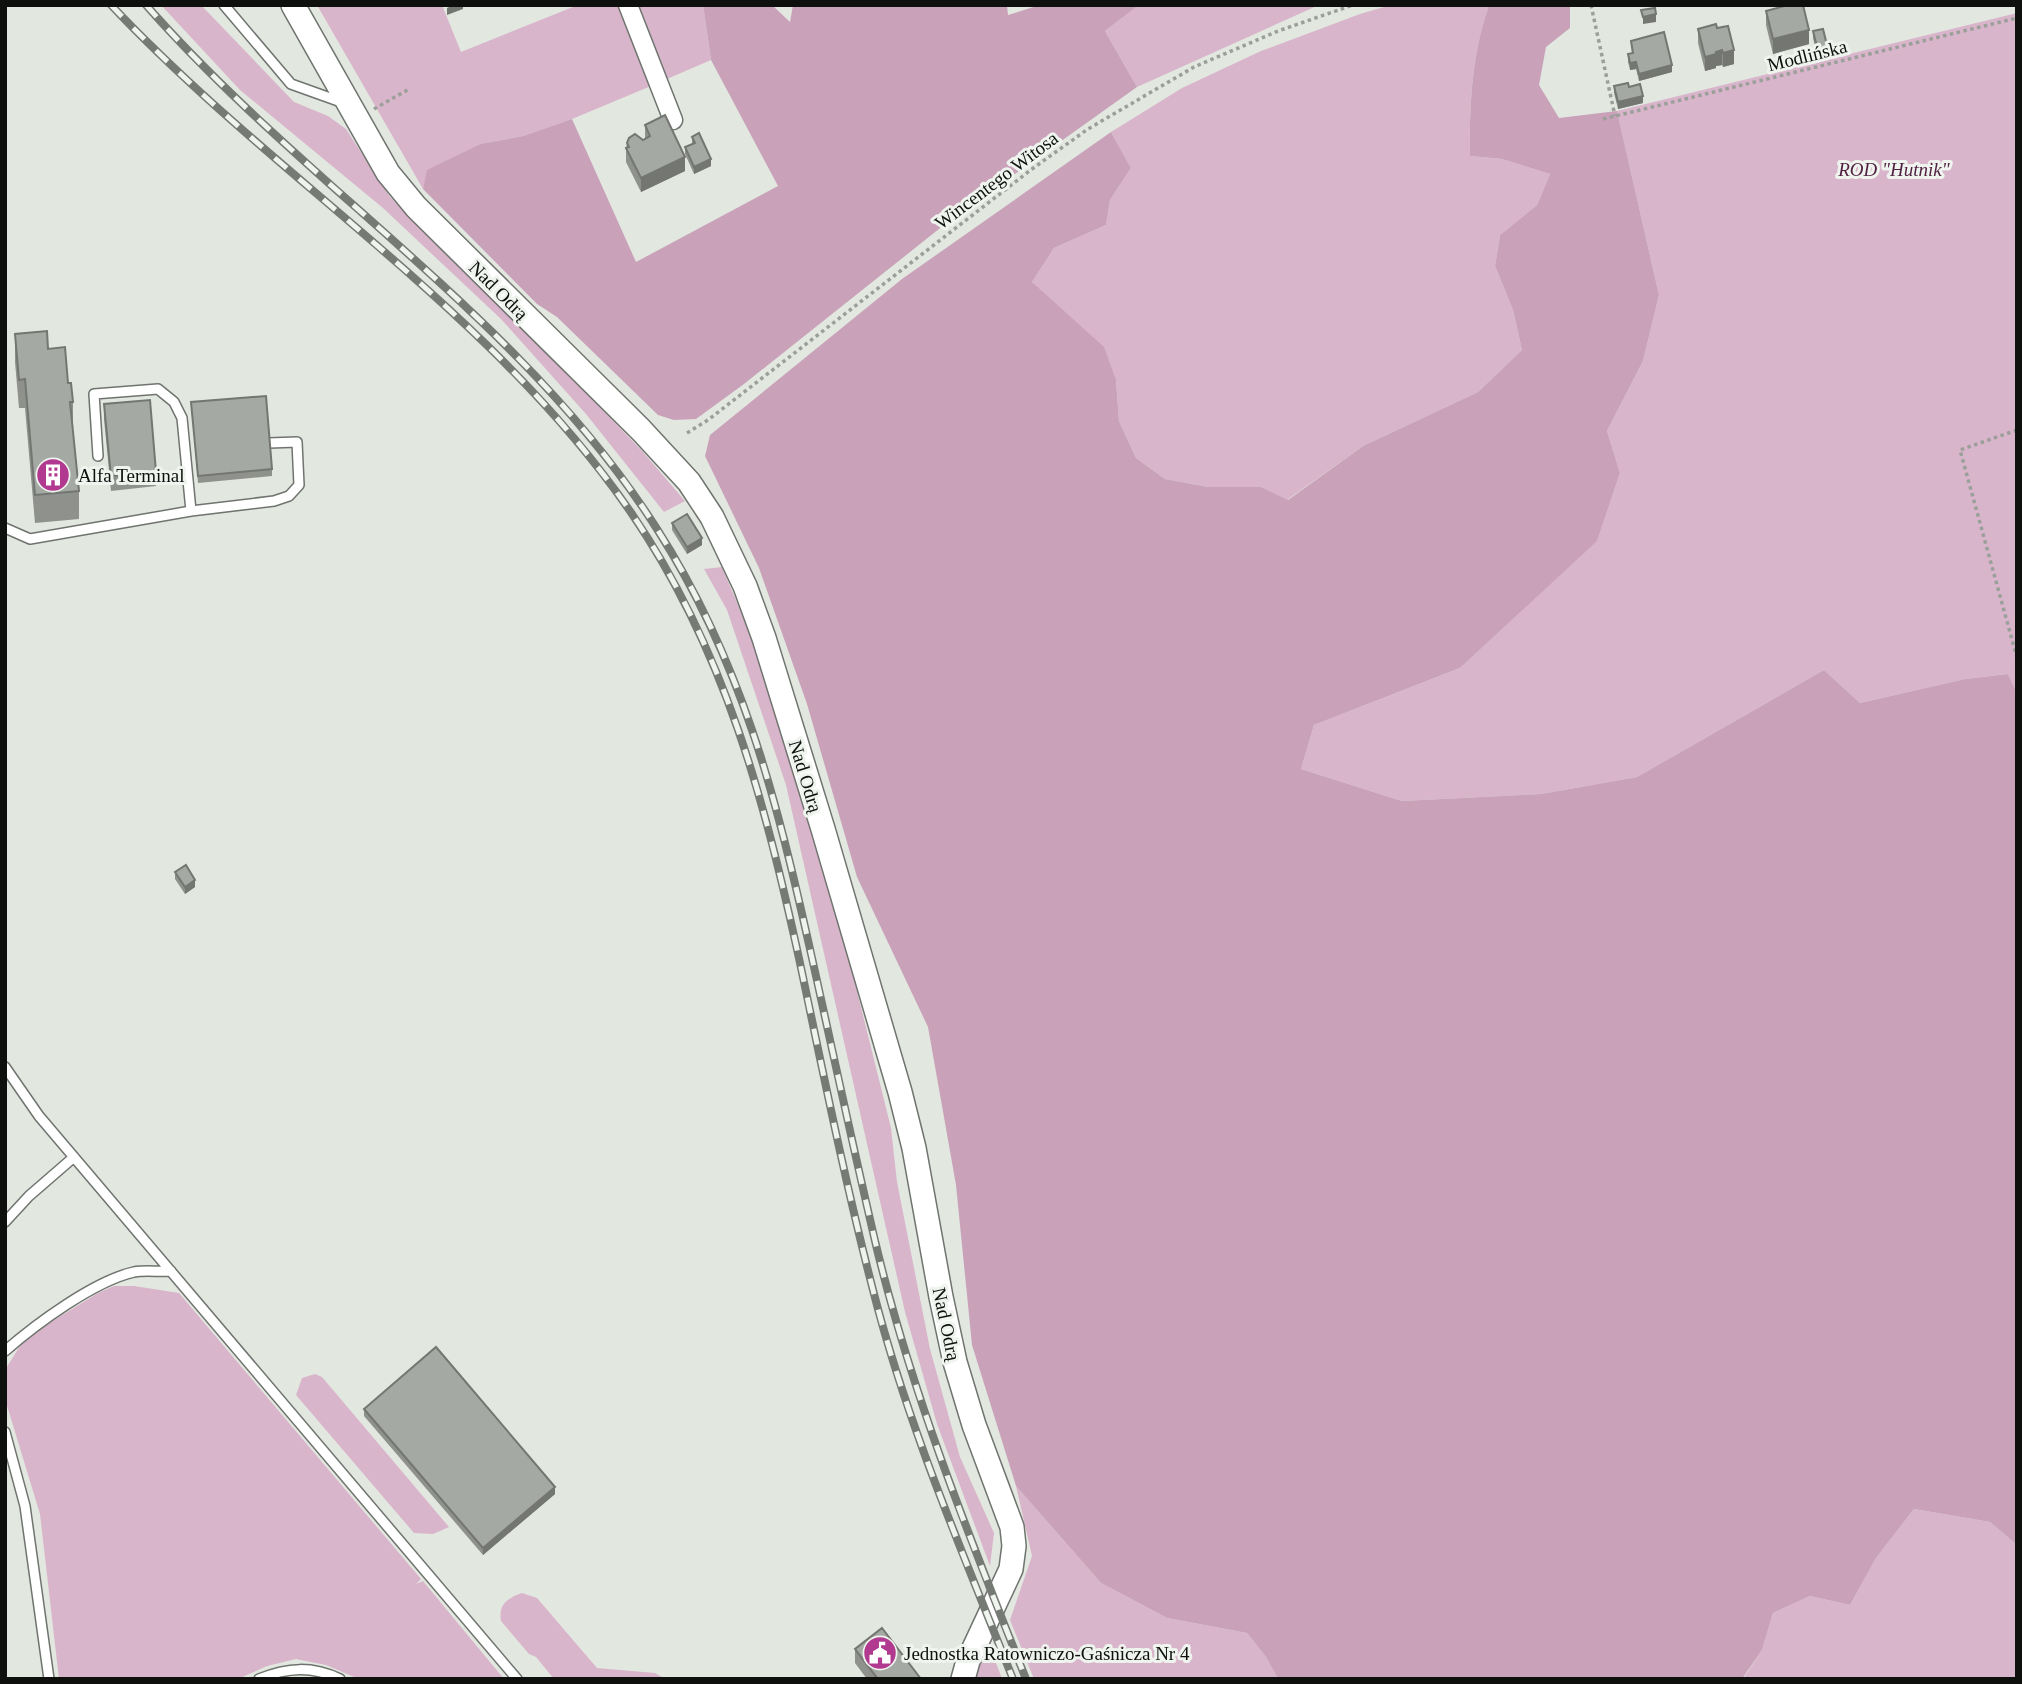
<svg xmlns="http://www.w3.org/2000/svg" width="2022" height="1684" font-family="'Times New Roman',serif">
	<rect width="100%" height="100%" fill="#e2e7e0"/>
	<!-- green -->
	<path fill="#d9b5cb" d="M161,5H201L294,102L328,116L346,129L390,197L509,312L643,452L685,501L664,512L586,414L501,319L383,208L240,90Z
		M317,5H442L461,52L578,5H622L651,86L572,119L523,136L480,144L428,170L423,189Z
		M639,5H703L711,60L667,79Z
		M1139,5H1319L1137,87L1105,31Z
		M1391,5H1489C1472,55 1469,103 1470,156L1502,159L1550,174L1537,205L1500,235L1495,266L1513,310L1522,350L1478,392L1363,446L1287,500L1261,487H1208L1165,479L1136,458L1119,421L1116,380L1032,282L1054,248L1106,225L1110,200L1131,168L1111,132L1182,88L1261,51L1360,14Z
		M2017,13V693L2008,674L1965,679L1860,703L1824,670L1637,777L1541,794L1402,801L1301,769L1314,725L1460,668L1597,540L1620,473L1607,431L1643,361L1659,295L1617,111Z
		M722,567L759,655L854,979L891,1128L897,1182L930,1349L960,1457L994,1533L990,1566L937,1424L905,1312L786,785L727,610L704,569Z
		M114,1286H134L179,1293L421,1579L416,1584L423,1581L504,1679H359L326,1665L296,1659L267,1666L238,1679H59L40,1514L5,1399V1370L25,1338L98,1293Z
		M315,1374L322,1377L449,1527L433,1534L414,1533L296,1395L302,1378Z
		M1016,1486L1101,1583L1167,1618L1247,1633L1266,1657L1278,1679H1034L1010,1620L1032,1556Z
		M1914,1509L1990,1522L2017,1545V1679H1743L1762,1650L1773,1613L1810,1596L1850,1605L1876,1558Z
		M522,1593L537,1598L597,1668L655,1673L665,1679H554L536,1657L529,1654L501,1621C498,1604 508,1598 522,1593Z
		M989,1644L1002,1679H975V1673Z"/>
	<!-- forest -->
	<path fill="#c9a2ba" d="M703,5H772L790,22L793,5H1007L1008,15L1040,5H1139L1105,31L1137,87L949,221L744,384L696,419L674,420L658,415L557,317L537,304L423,189L427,170L480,144L523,136L572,119L636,262L778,186L711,60Z
		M1489,5H1570V28L1546,47L1539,85L1559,118L1617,111L1659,295L1643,361L1607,431L1620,473L1597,541L1460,668L1314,725L1301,769L1402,801L1541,794L1637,777L1824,670L1860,703L1965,679L2008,674L2017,693V1545L1990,1522L1914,1509L1876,1558L1850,1605L1810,1596L1773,1613L1762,1650L1742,1679H1278L1266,1657L1247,1633L1167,1618L1101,1583L1016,1486L972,1345L956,1185L928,1027L857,877L807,704L759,568L705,456L710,435L902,279L1111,132L1131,168L1110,200L1106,225L1054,248L1032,282L1104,347L1116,380L1119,421L1136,458L1165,479L1208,487H1261L1288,500L1363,446L1478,392L1522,350L1513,310L1495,266L1500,235L1537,205L1550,174L1502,159L1470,156C1469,104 1472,54 1489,5Z"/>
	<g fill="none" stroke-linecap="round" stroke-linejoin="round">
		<!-- service casing -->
		<g stroke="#6f746e" stroke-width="12">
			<path id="service" d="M224,5L291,84L344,103
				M191,511L274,501L289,496L299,485L297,442L269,443
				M5,528L30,539L191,511L182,418L174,402L158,389L94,394L98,456
				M5,1067L39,1116L517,1679
				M5,1222L29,1196L74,1157
				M5,1351C36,1324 94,1281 134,1272C145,1270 159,1272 171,1271
				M5,1432L25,1506L49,1679
				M259,1679C288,1667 312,1666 340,1679"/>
		</g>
		<!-- minor casing -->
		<g stroke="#6f746e" stroke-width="21">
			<path id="minor" d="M628,5L673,120"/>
		</g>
		<!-- tertiary casing -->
		<g stroke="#6f746e" stroke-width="26">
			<path id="tertiary" d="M293,5L388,173L416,207L641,430L689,482L712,517L745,586L764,638L823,829L900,1092L914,1148L941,1297L955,1362L974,1425L1012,1527L1014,1546L1011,1569L968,1661L963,1679"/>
		</g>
		<!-- path -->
		<path stroke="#9b9f99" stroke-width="3.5" stroke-dasharray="3.5 3.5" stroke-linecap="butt" d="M1591,5L1615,116
			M374,109L409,89
			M1603,119L2017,18
			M2017,430L1960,450L2017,658
			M687,433L708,420L1032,169L1088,129L1194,67L1278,31L1353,5"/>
		<!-- service -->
		<use href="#service" stroke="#fff" stroke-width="9"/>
		<!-- minor -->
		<use href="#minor" stroke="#fff" stroke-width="18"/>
		<!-- tertiary -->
		<use href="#tertiary" stroke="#fff" stroke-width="23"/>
		<!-- rail casing -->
		<g stroke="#767a75" stroke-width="8">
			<path id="rail" d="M111,5C277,181 494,312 632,514C726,652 765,802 800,963C823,1072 845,1182 873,1290C907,1424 962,1551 1013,1679
				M146,5C307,188 526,322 657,529C742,662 776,797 810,949C832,1048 853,1147 876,1245C912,1395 969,1536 1026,1679"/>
		</g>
		<!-- rail -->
		<use href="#rail" stroke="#eff4ee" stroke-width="5" stroke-dasharray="16" stroke-linecap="butt"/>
	</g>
	<!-- wall -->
	<path fill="#8e918c" d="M1766,11L1809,44L1773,54L1766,25Z
		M1698,29L1734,64L1723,67L1722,65L1716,66V68L1705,71L1698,43Z
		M1813,31L1828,56L1818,58L1813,38Z
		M1631,41L1672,72L1639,81L1636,69L1630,70L1628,62V54L1632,53Z
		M1614,86L1629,87L1643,103L1618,109L1614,93Z
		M645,125L685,171L641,192L626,162V148L627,143L645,139Z
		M692,137L711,166L694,174L685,154V147L692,145Z
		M15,334L48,349L68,383L73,402V430L79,491V519L35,523L25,408H19L15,362Z
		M191,402L272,469V476L198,483Z
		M104,404L156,472V486L111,491L104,419Z
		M672,523L702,545L687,554L672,530Z
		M175,872L195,887L185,894L175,879Z
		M364,1409L555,1494L483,1555L364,1416Z
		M855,1649L921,1679H867L855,1663Z"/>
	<!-- shaded-wall -->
	<path fill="#747672" d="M453,5H463V9L447,15V8Z
		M1656,14V22L1643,24V17Z
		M1809,30V44L1773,54V39Z
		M1828,49V56L1818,58V51Z
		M1722,50V65L1716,66V68L1705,71V57L1716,52Z
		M1734,50V64L1723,67V53Z
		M1636,62V69L1630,70V63Z
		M1672,65V72L1639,81V74Z
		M1643,96V103L1618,109V102Z
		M685,157V171L641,192V178Z
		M711,159V166L694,174V167Z
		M702,538V545L687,554V547Z
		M195,880V887L185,894V887Z
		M555,1487V1494L483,1555V1548Z"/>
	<!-- building -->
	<path fill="#a5a9a3" stroke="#747672" stroke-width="2" d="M1788,5H1803L1809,30L1773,39L1766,11Z
		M1655,8L1656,14L1643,17L1641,10Z
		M1716,24L1717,28L1728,26L1734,50L1723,53L1722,50L1716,52V54L1705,57L1698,29Z
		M1823,29L1828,49L1818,51L1813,31Z
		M1664,32L1672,65L1639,74L1636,62L1630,63L1628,54L1633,53L1631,41Z
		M1628,83L1629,87L1640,84L1643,96L1618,102L1614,86Z
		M665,115L685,157L641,178L626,148L629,147L627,143L629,138L635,134L643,140L650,136L645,125Z
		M699,133L711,159L694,167L685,147L695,143L692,137Z
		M47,331L48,349L65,347L68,383H71L73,402H70L79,491L35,495L25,379L19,380L15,334Z
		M266,396L272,469L198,476L191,402Z
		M150,400L156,472L111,476L104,404Z
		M687,514L702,538L687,547L672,523Z
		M186,865L195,880L185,887L175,872Z
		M436,1347L555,1487L483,1548L364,1409Z
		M882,1628L921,1679H878L855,1649Z"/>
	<!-- icons -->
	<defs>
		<g id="building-disc" transform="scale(1.75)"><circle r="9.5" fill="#b1398f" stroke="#eff4ee"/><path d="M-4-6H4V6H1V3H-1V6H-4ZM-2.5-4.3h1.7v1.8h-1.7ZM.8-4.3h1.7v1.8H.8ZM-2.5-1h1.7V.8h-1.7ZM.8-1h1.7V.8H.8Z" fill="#fff"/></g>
		<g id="civic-disc" transform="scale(1.75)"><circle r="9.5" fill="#b1398f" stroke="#eff4ee"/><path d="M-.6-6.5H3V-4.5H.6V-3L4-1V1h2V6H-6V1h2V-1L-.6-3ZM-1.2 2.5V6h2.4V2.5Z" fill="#fff"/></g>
	</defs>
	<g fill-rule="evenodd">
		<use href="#building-disc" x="53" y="475"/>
		<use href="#civic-disc" x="880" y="1653"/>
	</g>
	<g text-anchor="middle" stroke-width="6" stroke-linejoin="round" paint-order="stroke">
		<!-- street labels -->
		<g font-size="19" fill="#0e100e" stroke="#eff4ee">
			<text transform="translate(1807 55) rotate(-14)" y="7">Modlińska</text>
			<text transform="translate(996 180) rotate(-37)" y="7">Wincentego Witosa</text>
			<text transform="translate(499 290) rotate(45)" y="7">Nad Odrą</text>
			<text transform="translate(806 776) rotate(73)" y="7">Nad Odrą</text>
			<text transform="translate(947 1324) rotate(78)" y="7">Nad Odrą</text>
		</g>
		<!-- park labels -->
		<g font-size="19" font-style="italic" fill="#501f41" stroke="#eff4ee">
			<text x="1894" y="176">ROD "Hutnik"</text>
		</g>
		<!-- poi labels -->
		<g font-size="19" fill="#0e100e" stroke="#eff4ee" text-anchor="start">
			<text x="78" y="482">Alfa Terminal</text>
			<text x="904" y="1660">Jednostka Ratowniczo-Gaśnicza Nr 4</text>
		</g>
	</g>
	<!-- border -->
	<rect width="2022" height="1684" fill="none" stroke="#0e100e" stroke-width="14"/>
</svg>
